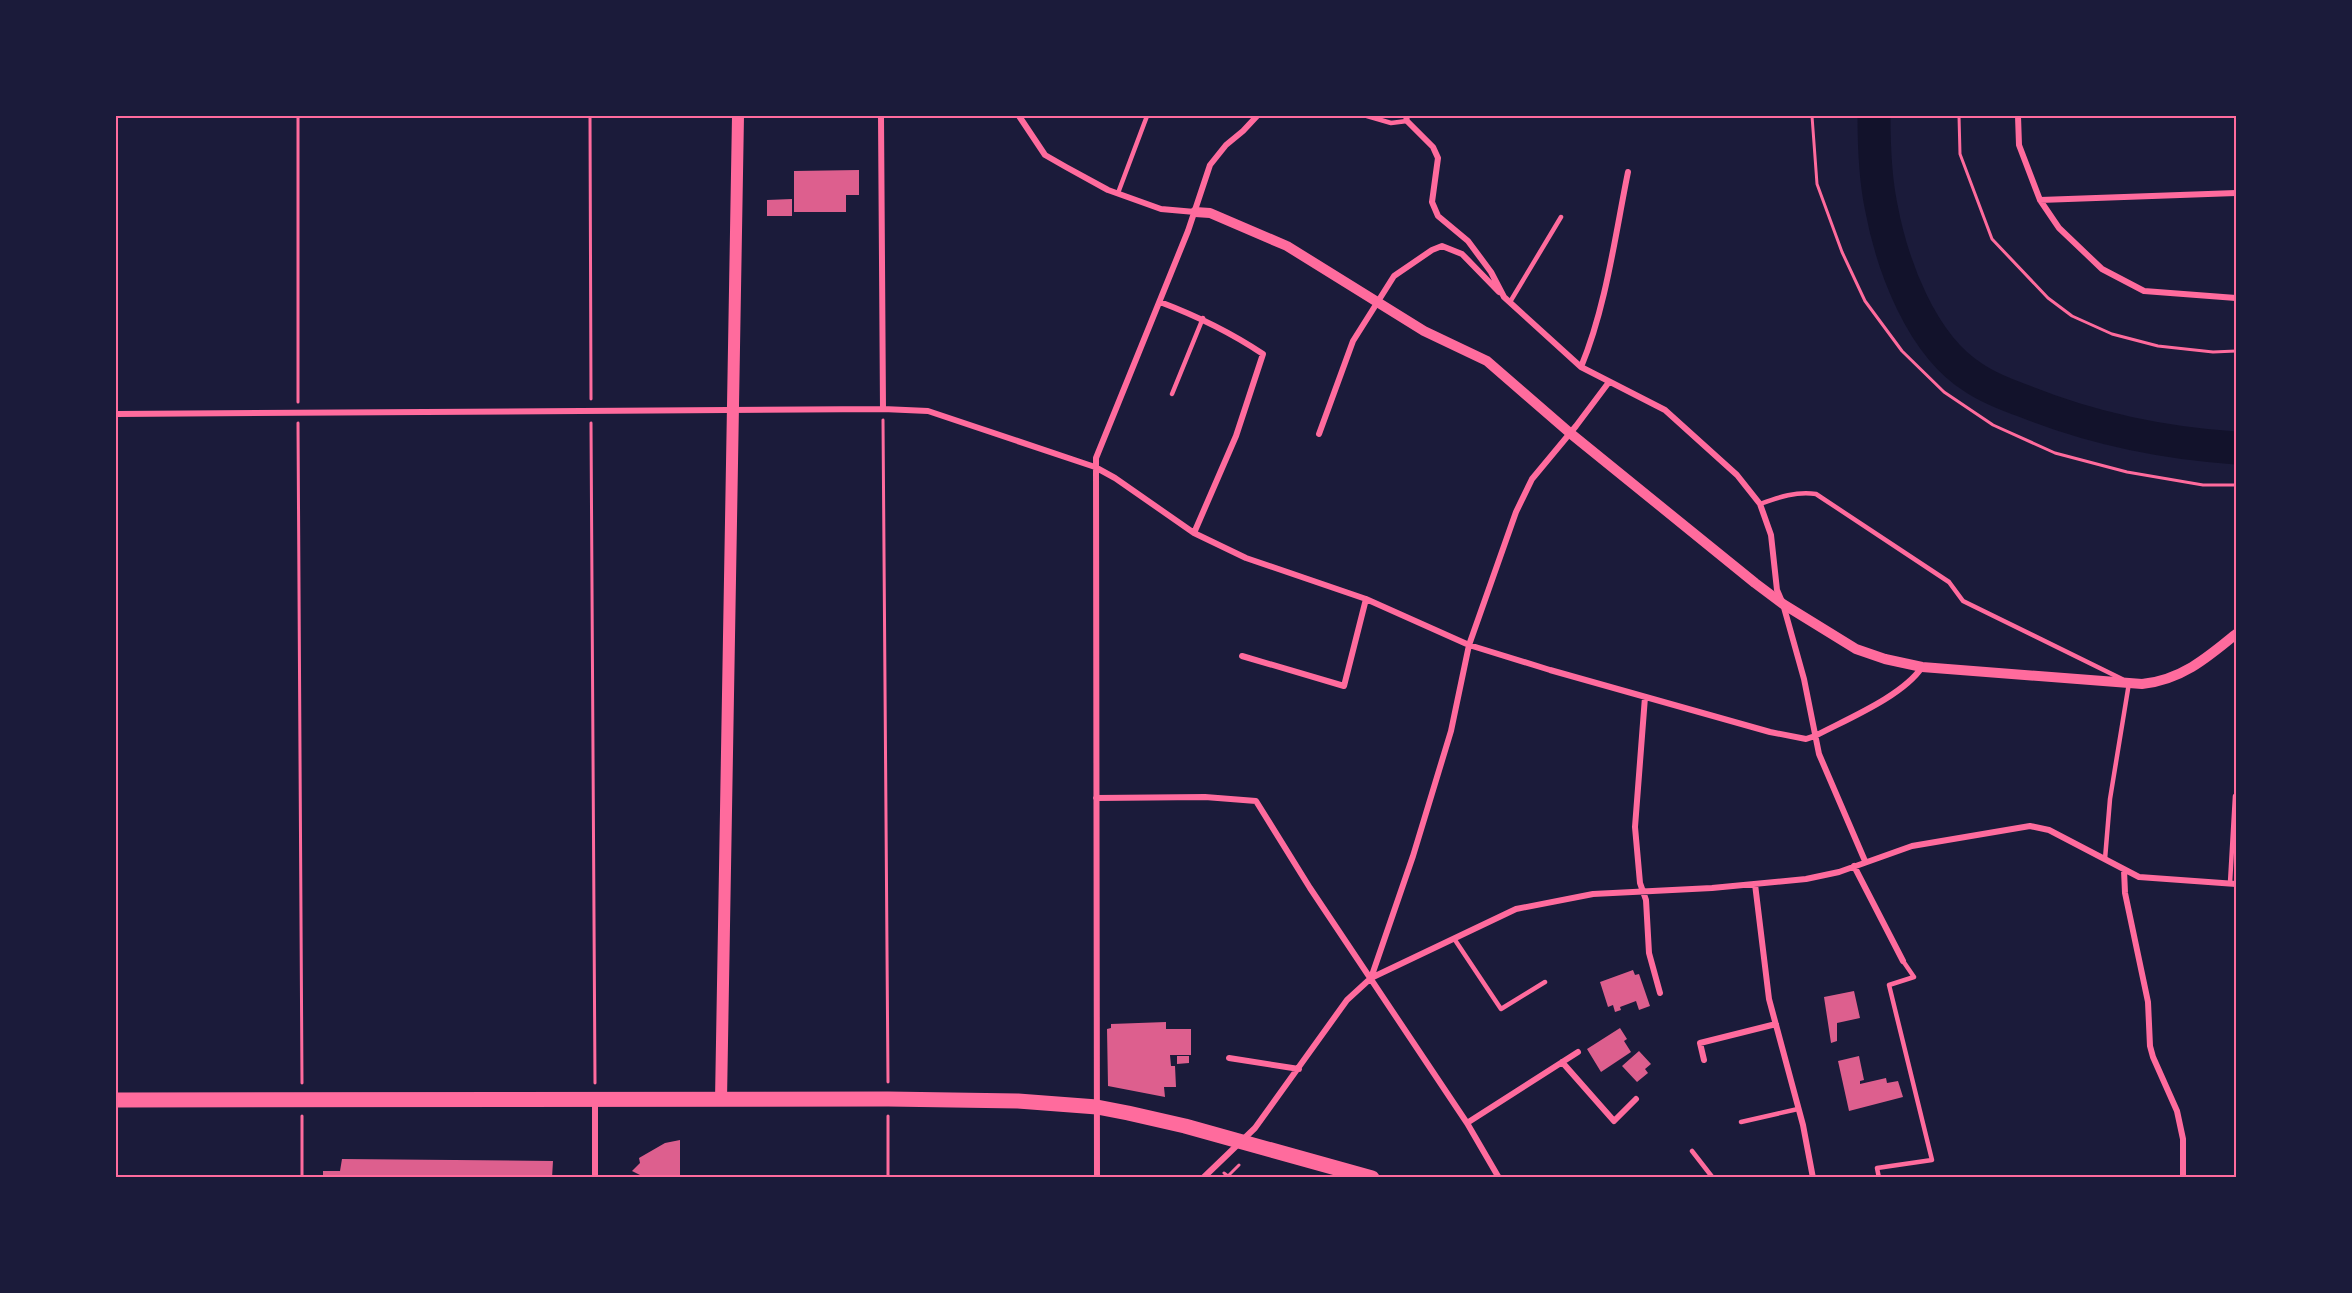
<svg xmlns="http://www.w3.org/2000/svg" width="2352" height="1293" font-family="Mulish,sans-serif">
	<rect width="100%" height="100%" fill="#1b1b3a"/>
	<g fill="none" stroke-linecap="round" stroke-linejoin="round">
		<!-- river -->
		<path stroke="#12122b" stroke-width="33" d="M1874,116C1874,146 1875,177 1881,206C1892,265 1921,345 1974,378C1989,388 2007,395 2024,401C2093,429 2162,443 2236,448"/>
	</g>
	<!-- building -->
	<path fill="#dd5f8e" d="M859,170V195H846V212H794V171Z
		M792,199V216H767V200Z
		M1633,970L1635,975L1639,974L1650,1006L1639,1010L1636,1001L1620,1007L1621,1010L1615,1012L1613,1005L1608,1007L1600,982Z
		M1854,991L1860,1018L1837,1023V1041L1831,1043L1824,997Z
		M1166,1022V1029H1191V1055H1170L1171,1066H1175L1176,1087H1164L1165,1097L1108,1086L1107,1029L1111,1028V1024Z
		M1620,1028L1627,1039L1624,1041L1631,1052L1601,1072L1587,1049Z
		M1639,1051L1651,1064L1645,1069L1648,1073L1637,1082L1622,1066Z
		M1177,1056H1189V1063L1177,1064Z
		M1859,1056L1864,1080L1860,1081V1084L1886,1078L1887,1083L1898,1081L1903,1097L1849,1111L1838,1061Z
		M680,1140V1178H639L640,1175L632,1171L640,1163L639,1158L665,1143Z
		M342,1159L553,1161L552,1178H323V1171H340Z"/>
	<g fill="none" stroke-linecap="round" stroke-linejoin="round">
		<!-- path -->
		<path stroke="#ff6b9d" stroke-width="3" d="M298,116V402
			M590,116L591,399
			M1812,116L1817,184L1842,252L1865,301L1902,351L1944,392L1993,425L2055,453L2127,472L2203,485H2236
			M1959,116L1960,154L1992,239L2048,298L2072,316L2112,334L2158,346L2213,352L2236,351
			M883,420L888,1082
			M298,423L302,1083
			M591,423L595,1083
			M302,1116V1178
			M888,1116V1178
			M1224,1173L1228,1176L1239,1165"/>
		<!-- service -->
		<path stroke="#ff6b9d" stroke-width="4.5" d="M1367,116L1391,123L1407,121
			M1118,193L1147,116
			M1510,302L1561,217
			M1172,394L1203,318
			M1760,504C1779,497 1797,491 1816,494L1949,582L1963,601L2122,679
			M2105,859L2110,799L2129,683
			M2230,883L2235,796
			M1455,940L1501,1009L1545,982
			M1741,1122L1798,1109
			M1692,1151L1713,1178
			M1879,1178L1877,1168L1932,1160L1889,985L1914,977L1903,961"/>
		<!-- minor -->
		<path stroke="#ff6b9d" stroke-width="6" d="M881,116L883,409
			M1019,116L1045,155L1066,167L1108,190L1161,209L1195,212
			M1406,116L1407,121L1433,147L1438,158L1432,202L1438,216L1468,241L1491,272L1504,297L1581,367L1665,410L1737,475L1760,504L1771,535L1777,590L1783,604L1804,679L1819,754L1865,861
			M2018,116L2019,145L2040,200L2059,228L2102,269L2144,291L2236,298
			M2040,200L2236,193
			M1160,302C1197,316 1230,332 1263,354L1236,436L1194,533
			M1581,367C1606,307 1615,236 1628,172
			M116,414L883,409L928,411L1095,467L1115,478L1194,533L1246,558L1366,599L1469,645L1550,670L1770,732L1806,739L1815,736C1847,719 1903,696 1922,667
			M1319,434L1353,341L1394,276L1432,250L1442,246L1462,254L1499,292
			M1242,656L1344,686L1366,599
			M1645,697L1635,827L1640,883L1646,900L1649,953L1660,993
			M1096,798L1205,797L1256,801L1310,888L1467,1123L1499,1178
			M1854,866L1903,961
			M2124,870L2125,893L2148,1002L2150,1046L2153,1057L2177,1111L2183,1139V1178
			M1755,884L1769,999L1803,1125L1813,1178
			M1371,978L1413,856L1451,731L1469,645L1516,512L1532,479L1576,426L1609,382
			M1229,1058L1299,1069
			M1704,1060L1700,1043L1776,1024
			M1562,1062L1614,1121L1636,1099
			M595,1100V1178
			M1467,1123L1578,1052
			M1097,1178L1096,458L1188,231L1210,165L1226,145L1243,131L1257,116
			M1203,1178L1255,1128L1347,1000L1371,978L1516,909L1593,894L1712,888L1806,879L1839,872L1912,846L2030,826L2049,830L2139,877L2236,884"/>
		<!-- tertiary -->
		<path stroke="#ff6b9d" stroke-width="10" d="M1195,212L1210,213L1287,246L1424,331L1487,361L1570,433L1755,583L1783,604L1856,649L1885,659L1922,667L2142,684C2181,680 2207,658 2236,634"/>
		<!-- secondary -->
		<path stroke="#ff6b9d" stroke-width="12" d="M721,1100L738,116"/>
		<!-- primary -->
		<path stroke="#ff6b9d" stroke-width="15" d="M116,1100L888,1099L1018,1101L1097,1107L1128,1113L1185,1126L1372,1178"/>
	</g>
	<!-- border -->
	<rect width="2352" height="1293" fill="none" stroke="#1b1b3a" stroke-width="234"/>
	<rect x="117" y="117" width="2118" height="1059" fill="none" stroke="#ff6b9d" stroke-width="2"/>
</svg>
